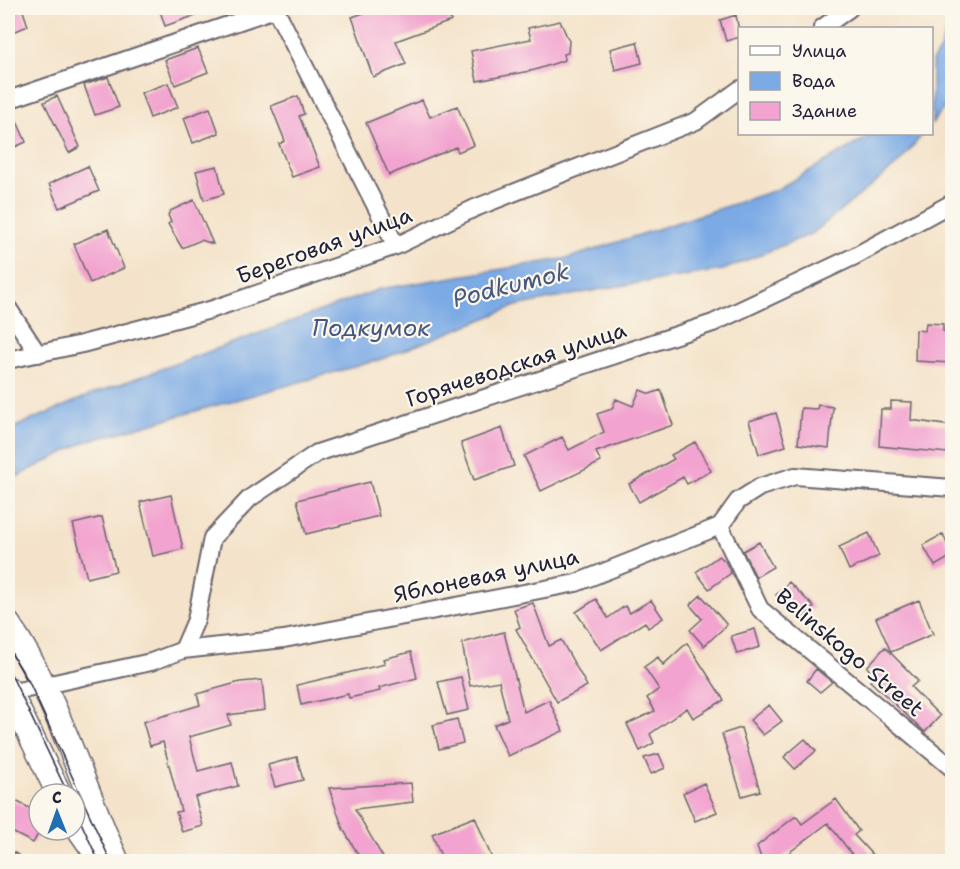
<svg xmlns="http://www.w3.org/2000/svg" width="960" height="869" font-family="'Shantell Sans',sans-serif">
	<rect width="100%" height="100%" fill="#fbf7ec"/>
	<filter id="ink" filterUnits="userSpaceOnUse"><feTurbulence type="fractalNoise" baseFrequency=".0167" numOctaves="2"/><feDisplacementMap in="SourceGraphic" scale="12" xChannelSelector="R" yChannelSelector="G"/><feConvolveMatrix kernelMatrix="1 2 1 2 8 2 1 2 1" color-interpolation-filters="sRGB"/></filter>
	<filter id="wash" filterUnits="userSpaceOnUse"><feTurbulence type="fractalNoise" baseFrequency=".008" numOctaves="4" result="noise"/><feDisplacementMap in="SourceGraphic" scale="24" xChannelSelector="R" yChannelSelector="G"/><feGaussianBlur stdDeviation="1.35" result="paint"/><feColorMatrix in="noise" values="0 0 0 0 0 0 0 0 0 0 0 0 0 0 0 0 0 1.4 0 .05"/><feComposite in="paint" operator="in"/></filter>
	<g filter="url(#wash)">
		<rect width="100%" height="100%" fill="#f4e3ca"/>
		<!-- water -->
		<path fill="#7baae5" stroke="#4e6690" stroke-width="1.5" d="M952,19V98L932,123V61L940,50L949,22Z
			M873,134H923L898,164L813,233L723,270L607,288L516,306L382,359L85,442L8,481V430L90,395L380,289L569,258L776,190Z"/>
		<g id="blocks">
			<!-- building -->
			<path fill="#f2a3cf" d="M8,8H22L28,26L8,34Z
				M159,8H211V10L165,26Z
				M378,8H446L451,21L396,41L406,64L373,77L352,17Z
				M736,15L740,37L726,41L720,20Z
				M560,21L569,41L568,53L564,54L565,60L535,70L477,81L471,51L531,39L528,28Z
				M637,42L642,63L615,70L610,49Z
				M198,48L208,72L175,85L165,60Z
				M108,77L119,107L95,115L84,85Z
				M168,83L178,107L150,118L141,93Z
				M57,96L80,147L69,153L44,102Z
				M298,96L304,114L299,116L320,167L292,177L279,144L285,141L271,106Z
				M422,100L430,117L457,106L474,145L458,152L456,147L389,175L366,123Z
				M210,108L219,133L193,143L184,118Z
				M8,110H12L26,142L8,150Z
				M88,166L99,191L59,208L49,184Z
				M217,166L224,194L204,200L196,171Z
				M194,200L213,244L201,240L182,248L168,224L171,222L168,215L170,211Z
				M108,229L124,268L90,283L74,244Z
				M926,323L943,324V331L952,332V363L915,361L916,330L925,331Z
				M640,390L650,394L661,390L673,425L596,452L601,462L541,491L524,456L562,437L569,450L604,432L597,414L612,409L616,399L633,406Z
				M891,401L912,402L911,420L951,426L947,453L879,446L881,409H891Z
				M818,405L833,407L829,448L798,444L801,408L817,409Z
				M776,413L786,446L759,454L749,421Z
				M502,428L514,466L474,480L461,443Z
				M695,442L711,471L687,484L683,477L639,502L629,484L674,459L671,455Z
				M370,482L379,516L306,534L297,500Z
				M171,495L183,549L153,556L140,502Z
				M102,517L116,571L87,578L73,524Z
				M869,533L879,556L849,570L839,547Z
				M943,534L952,556L935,566L923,545Z
				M759,542L773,567L756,577L743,551Z
				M719,556L725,561L731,573L709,589L696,572Z
				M789,582L814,607L801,620L776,595Z
				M701,595L727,625L704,646L690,630L702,619L690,605Z
				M596,599L608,618L625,606L630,613L651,600L663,618L648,628L645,622L601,650L576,612Z
				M919,600L933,634L891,652L876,618Z
				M533,603L549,646L561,640L587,686L557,702L516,629L520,627L514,609Z
				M755,629L760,647L737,654L731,636Z
				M504,632L524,712L549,700L563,731L508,756L494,725L508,719L499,681L470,686L462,643Z
				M687,643L724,700L693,718L687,708L650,734L654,743L640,751L627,724L655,711L647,698L659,689L644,667L658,657L663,665Z
				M885,647L918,681L911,687L940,716L925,732L870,681L875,677L867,667Z
				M411,652L417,678L379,688L380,691L349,698L348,694L301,705L297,685L385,664L383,659Z
				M816,669L832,682L820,692L807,681Z
				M461,677L469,710L447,715L438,682Z
				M262,680L265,710L228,715L231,725L189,737L198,771L232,762L238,786L195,797L203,826L182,832L176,812L181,811L163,742L150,746L143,722L200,705L197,694L240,682Z
				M769,705L782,721L763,735L750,720Z
				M457,719L463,743L439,749L433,725Z
				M741,728L760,791L742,796L722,734Z
				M805,739L816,751L795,769L784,757Z
				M659,754L665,768L651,774L644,758Z
				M297,757L303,780L275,787L268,765Z
				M411,783L413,802L355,809L385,861H362L343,829L329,788Z
				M704,783L717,812L695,821L683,793Z
				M8,797L39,813V832L33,843L8,830Z
				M836,799L859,831L854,835L878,861H857L828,823L778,861H762L757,846L796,816L802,824Z
				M475,817L493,861H443L432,834Z"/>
		</g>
	</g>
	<g filter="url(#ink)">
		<use href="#blocks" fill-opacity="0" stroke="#6c666d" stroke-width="1.5"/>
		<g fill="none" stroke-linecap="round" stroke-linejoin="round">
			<!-- minor casing -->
			<g stroke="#6c666d" stroke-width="20">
				<path id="minor" d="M275,8L396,246
					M822,28L850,8
					M8,100L275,9
					M8,308L38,354
					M8,360L82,344L210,310L396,246L475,208L696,121L740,89
					M720,526L760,609L952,768
					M183,650L196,620L212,538L250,498L317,453L713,323L855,256L952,203
					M9,693L151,662L183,650L284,639L576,583L720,526L738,501L760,487L795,476L952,488
					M8,860L12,862"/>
			</g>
			<!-- secondary casing -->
			<g stroke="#6c666d" stroke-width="27">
				<path id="secondary" d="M8,624C57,695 81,783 117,862
					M8,689L59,794
					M75,823L102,862"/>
			</g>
			<!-- minor -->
			<use href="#minor" stroke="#fff" stroke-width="16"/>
			<!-- secondary -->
			<use href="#secondary" stroke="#fff" stroke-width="24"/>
			<!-- tram -->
			<path stroke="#22223b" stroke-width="1.5" d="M8,648L29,682L111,862
				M8,668L68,794
				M75,809L99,862"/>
		</g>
	</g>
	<g text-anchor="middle" stroke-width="4.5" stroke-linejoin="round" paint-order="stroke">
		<!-- street labels -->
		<g font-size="22" fill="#22223b" stroke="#fbf7ec">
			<text transform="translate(324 245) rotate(-20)" y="8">Береговая улица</text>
			<text transform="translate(516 364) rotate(-18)" y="8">Горячеводская улица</text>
			<text transform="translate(486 575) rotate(-12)" y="8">Яблоневая улица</text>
			<text transform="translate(850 652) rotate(40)" y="8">Belinskogo Street</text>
		</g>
		<!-- water labels -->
		<g font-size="24" font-style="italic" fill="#46587f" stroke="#fbf7ec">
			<text transform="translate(511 285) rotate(-14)" y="8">Podkumok</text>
			<text x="371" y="336">Подкумок</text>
		</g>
	</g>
	<!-- margin -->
	<rect width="960" height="869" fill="none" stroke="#fbf7ec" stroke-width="30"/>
	<!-- legend -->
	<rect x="738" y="27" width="195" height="108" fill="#fbf7ec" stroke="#a4a2a5" stroke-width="1.5"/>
	<rect x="750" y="46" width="30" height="9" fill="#ffffff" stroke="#a4a2a5" stroke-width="1.5"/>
	<text x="792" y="57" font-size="18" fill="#22223b">Улица</text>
	<rect x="750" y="72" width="30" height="18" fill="#7baae5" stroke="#a4a2a5" stroke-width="1.5"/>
	<text x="792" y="87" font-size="18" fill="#22223b">Вода</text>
	<rect x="750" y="102" width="30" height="18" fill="#f2a3cf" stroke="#a4a2a5" stroke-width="1.5"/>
	<text x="792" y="117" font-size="18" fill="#22223b">Здание</text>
	<!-- north arrow -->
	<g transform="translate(57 812) rotate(359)"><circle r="28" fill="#fbf7ec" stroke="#a4a2a5" stroke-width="1.5"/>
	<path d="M0-4.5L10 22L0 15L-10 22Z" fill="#1f6fb2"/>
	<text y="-9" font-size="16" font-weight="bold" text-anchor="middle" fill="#22223b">С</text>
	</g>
</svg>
